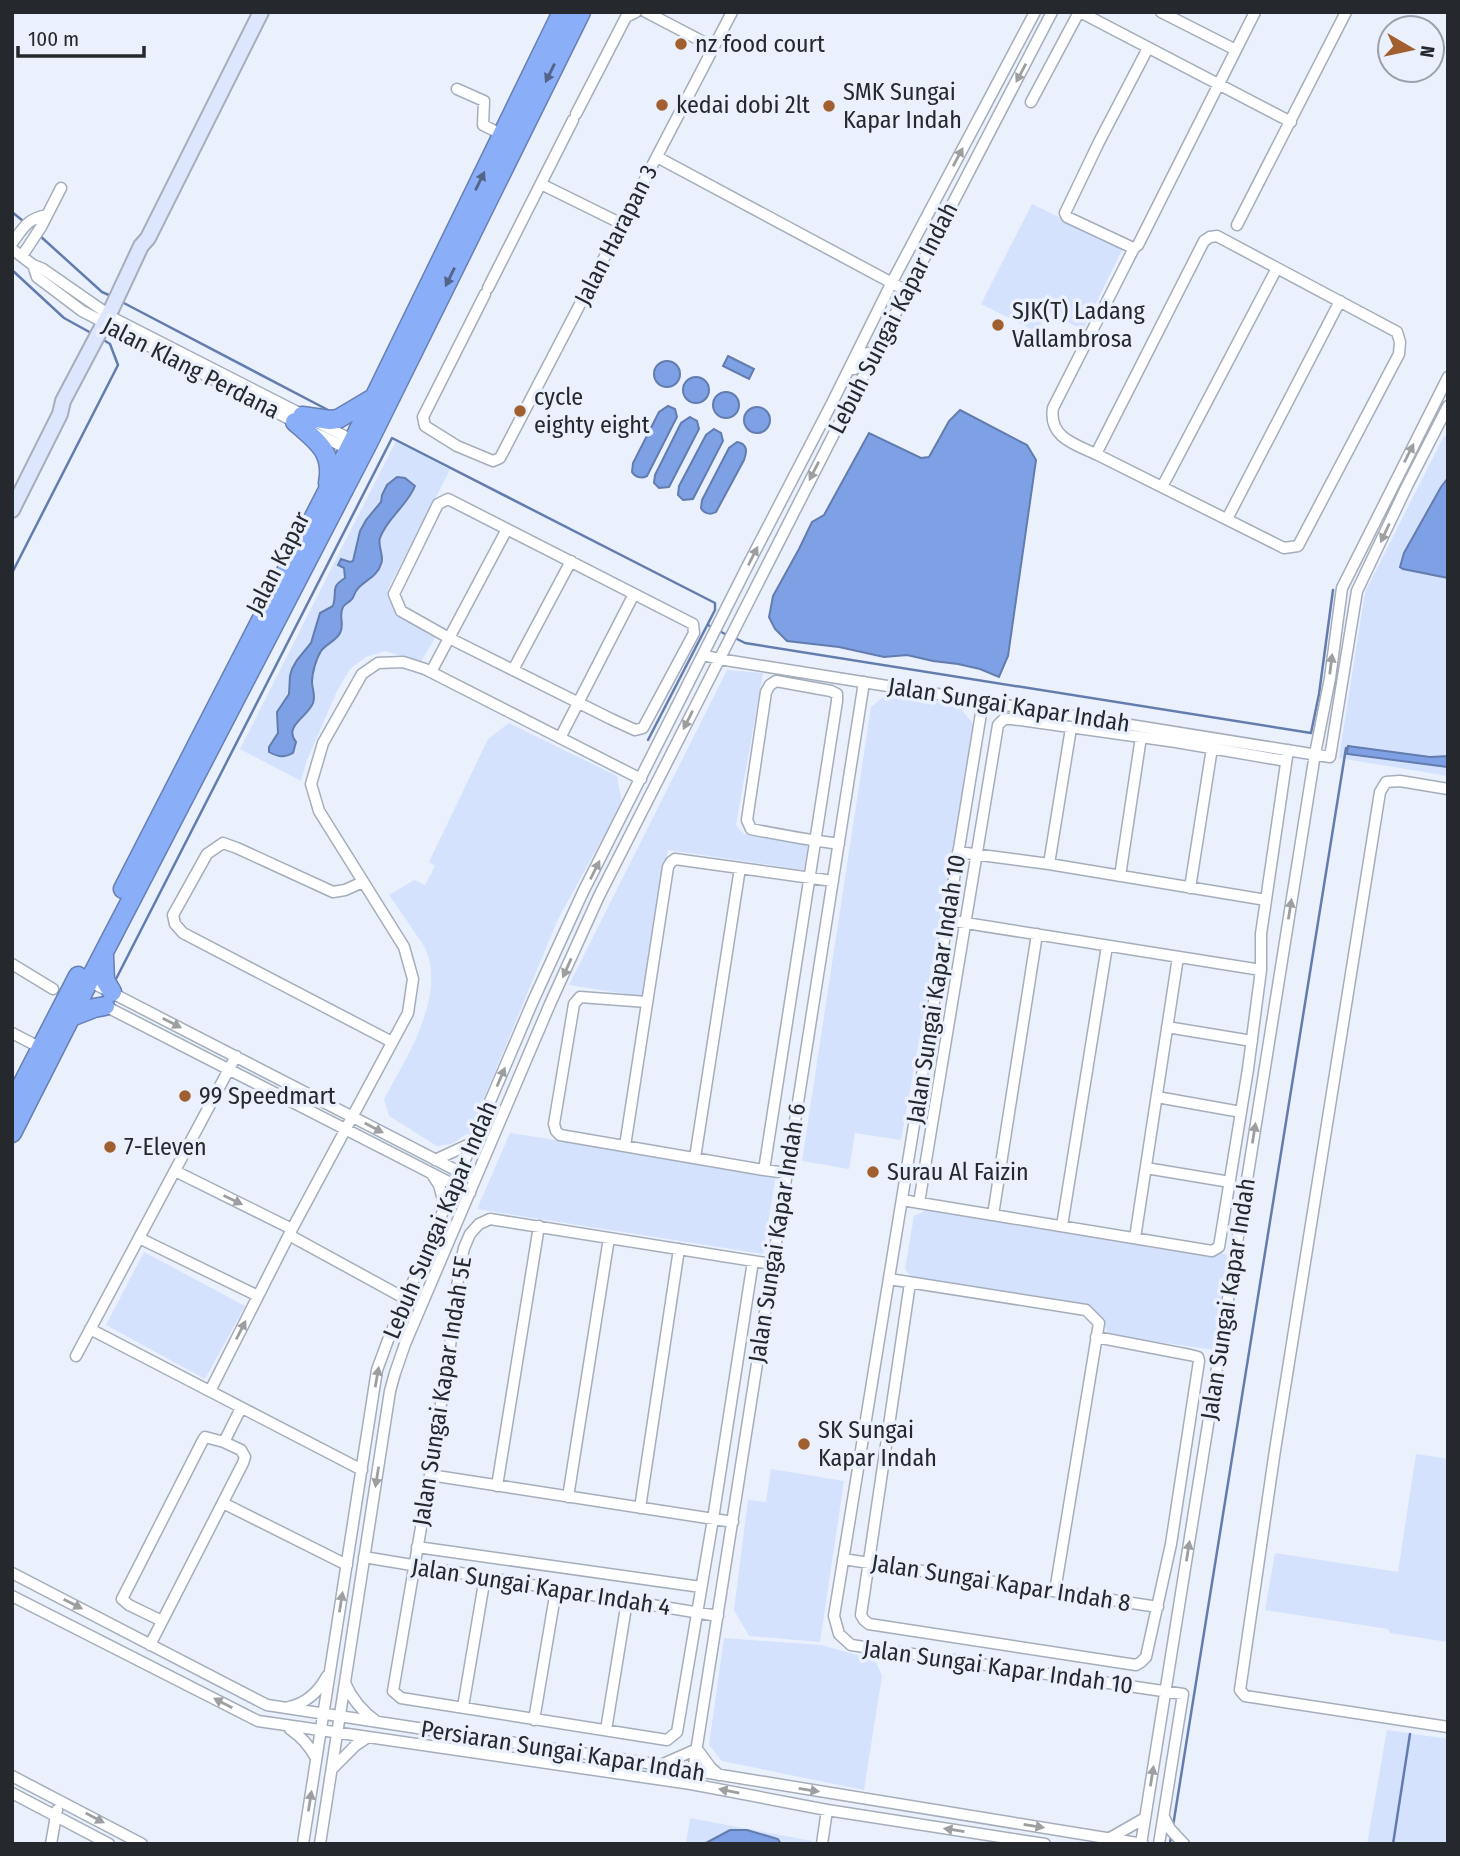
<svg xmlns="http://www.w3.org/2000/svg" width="1460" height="1856" font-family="'Fira Sans Condensed',sans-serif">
	<rect width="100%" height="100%" fill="#eaf1fd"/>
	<!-- green -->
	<path fill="#d4e2fe" d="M1032,204L1123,248L1083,330L1048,312L1037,332L981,304Z
		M1444,436L1448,438V478L1441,487L1404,553L1400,567L1403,569L1448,578V756L1430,757L1406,755L1347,754L1448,767V776L1339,758L1365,592Z
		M396,441L450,470L388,589L400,616L436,636L421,662L385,651L366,657L350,669L338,689L307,760L301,781L240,749Z
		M727,670L763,673L736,825L744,834L808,844L804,870L668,850L644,997L569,985Z
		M889,692L957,705L976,727L901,1140L855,1133L849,1169L802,1161L871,707Z
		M509,723L617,776L622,803L558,919L470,1132L452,1144L437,1146L389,1116L384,1099C406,1059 447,995 425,948C422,942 417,936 413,930C405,918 397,906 389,895L414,880L425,885L435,866L429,862L488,739Z
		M510,1133L776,1174L763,1254L477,1209Z
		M928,1209L1230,1255L1215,1350L1109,1335L1100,1316L1086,1305L911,1277L905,1269L914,1216Z
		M144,1252L245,1306L205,1379L106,1325Z
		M1416,1454L1448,1459V1642L1390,1633L1388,1629L1265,1610L1275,1553L1398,1572Z
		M771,1469L844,1481L820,1642L749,1636L734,1610L748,1500L766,1502Z
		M724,1638L821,1645L875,1660L882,1676L864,1790L722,1761L709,1745Z
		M1387,1730L1448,1739V1844H1367Z
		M690,1818L812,1841V1844H781L778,1839L747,1830H731L704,1844H686Z"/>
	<!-- water -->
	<path fill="#7ea0e5" stroke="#637cae" stroke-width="2" d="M728,356L754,369L749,379L723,366Z
		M654 374a13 13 0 1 1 26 0a13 13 0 1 1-26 0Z
		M683 390a13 13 0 1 1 26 0a13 13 0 1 1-26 0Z
		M713 405a13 13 0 1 1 26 0a13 13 0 1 1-26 0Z
		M668,406L675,409L677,417L647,476C641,479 635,477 632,472L633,463L659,412Z
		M744 420a13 13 0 1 1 26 0a13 13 0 1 1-26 0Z
		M960,410L1027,445L1036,460L1008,656L999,677L980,669L958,664L933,661L907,655L884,657L839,647L787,641L775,629L769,617L773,596L799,549L812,522L824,515L869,433L921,458L929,457L949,421Z
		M690,417L697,421L699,429L669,487L659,488L654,483L655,475L681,423Z
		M714,429L721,433L723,441L693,499L683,500L678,495L679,486L706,435Z
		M737,442C748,444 747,452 744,460L716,512C711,515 704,514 701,508L702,500L729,448Z
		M397,477L405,478L415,486C407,506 387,518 380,538C377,546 385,556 381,564C377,578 362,581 356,591C354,594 354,598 351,600C348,603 345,604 343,607C338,616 345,624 340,633C336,641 326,644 321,651C316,659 312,673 312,682C312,689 316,695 313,703C308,717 283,726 296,742L293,753C284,758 278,757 269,752V747L278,733L277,712L289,694L290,676L292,669L297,660L311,643L320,613L333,606C338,591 329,588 345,578L344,568L338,565L341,559L350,562L353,561L360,531L366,520L381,502L382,495L387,485Z
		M1448,478V578L1403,569L1400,567L1404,553L1441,487Z
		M1348,746L1430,757L1448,756V767L1347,754Z
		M730,1830H747L778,1839L781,1844H704Z"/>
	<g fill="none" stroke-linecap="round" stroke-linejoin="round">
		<!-- stream -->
		<path stroke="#637cae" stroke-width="2.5" d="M12,212L23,221
			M39,235L102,292L111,296
			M12,270L64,318L93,334
			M120,301L328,410
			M12,573L118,365L110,344L102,339
			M708,625L727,635
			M733,637L745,643L1311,733L1319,694L1333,590
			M116,979L392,438L715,603V610L648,740
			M1173,1826L1346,748
			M1170,1844L1171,1836
			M1393,1844L1410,1734"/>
		<!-- street casing -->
		<g stroke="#a5adbb" stroke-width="13">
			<path id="street" d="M646,12L713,47
				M1080,12L1291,122
				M1161,12L1236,50
				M1148,48L1099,142L1065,213L1067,217L1131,247L1134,248L1138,245L1255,12
				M457,89L484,101L483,125L503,135
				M1031,102L1079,12
				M576,114L626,17L636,12
				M657,157L907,291
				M541,184L622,224
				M1237,225L1346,12
				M1217,236L1397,332L1400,342L1399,354L1298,546L1284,548L1098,455V450L1204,241L1210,237Z
				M12,243C24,227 27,219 47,215
				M12,249L33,265L43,269L115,319L356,442
				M22,256L41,227L61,188
				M33,265L37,277L82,311L297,423
				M488,288L573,120
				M485,294L423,417L425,426L457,446L493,461L500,458L732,12
				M854,369L864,354L869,353L874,355
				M313,432L350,450
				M1098,455C1077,445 1048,438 1053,408L1134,248
				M1162,487L1277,268
				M448,499L693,624L694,633L643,728L635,730L611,719L449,638L401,611L394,594L438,504Z
				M1227,519L1340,301
				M703,655L719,659L1330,757L1357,591L1407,486L1448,406
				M513,670L571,561
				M431,672L507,529
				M983,701L834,1616L839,1634L851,1645L1183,1694L1159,1844
				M560,738L634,594
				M1448,789L1400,781L1386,782L1380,792L1275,1450L1240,1690L1245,1696L1448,1727
				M958,852L1049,864L1266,900
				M1049,864L1071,728
				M1120,876L1141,737
				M363,882L345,890L333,892L237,848L223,843L207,854L173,915L175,924L183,933L392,1042
				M1190,888L1212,748
				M947,920L1261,970
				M12,964L53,989
				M85,979L475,1180
				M647,1002L580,997L574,1004L554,1124L556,1131L560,1135L764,1170C787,1013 813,857 837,701V694L831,691L776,681L770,685L766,692L747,820L751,829C780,835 809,840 839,844
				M103,1005L470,1193
				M1167,1027L1252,1041
				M12,1033L41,1048
				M1157,1097L1241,1112
				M625,1146L668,867L671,862L675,859L833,881
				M695,1158L740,868
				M435,1160L472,1143
				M1146,1168L1230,1182
				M764,1170L787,1173
				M175,1171L292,1229
				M433,1176L439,1185L445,1207
				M902,1200L1212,1251L1219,1247L1248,1069L1261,970V934L1288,750
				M919,1203L998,725L1004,719H1012L1176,742L1286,761
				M993,1215L1037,934
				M1062,1226L1107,946
				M289,1235L406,1299
				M139,1238L258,1296
				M1135,1238L1178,957
				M753,1261L713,1519L677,1732L667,1740L401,1698L393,1691L430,1475L450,1346L459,1271L464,1248L470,1234L479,1224L490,1219L772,1264
				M889,1279L1086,1310L1099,1323L1055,1591
				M910,1283L861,1615L864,1620L869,1624L1136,1665L1141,1662L1146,1657L1171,1544L1199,1361L1198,1357L1190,1355L1096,1337
				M90,1329L362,1470
				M76,1356L236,1056
				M210,1391L292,1229L408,1013L413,979L404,947L319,811L311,784L323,743L362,674L378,663L403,662L425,669L641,779
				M430,1475L733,1522
				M497,1486L539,1226
				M568,1497L609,1238
				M223,1503L347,1565
				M640,1508L679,1249
				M417,1547L701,1587
				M364,1557L718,1616
				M843,1559L1158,1607
				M12,1573L267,1705L660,1765L1143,1844
				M12,1596L258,1721L691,1784L827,1810L1045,1844
				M162,1621L129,1605L122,1599L203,1440L205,1437L224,1442
				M150,1645L243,1463L245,1457L241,1450L224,1442L241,1408
				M345,1683C352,1700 362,1711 377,1722
				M289,1707C307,1703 319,1691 327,1676
				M463,1707L485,1577
				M534,1720L556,1590
				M290,1729C302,1737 309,1745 316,1758
				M606,1730L627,1601
				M697,1749L711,1768L719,1775
				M663,1764L697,1749
				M332,1769L356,1745L368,1737
				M12,1776L142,1844
				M691,1784L864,682
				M12,1793L109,1844
				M1164,1817L1170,1829L1184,1844
				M1110,1838L1145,1818
				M51,1844L57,1810
				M303,1844L377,1370L388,1340L533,1001L583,892L748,565L832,403L892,282L1035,12
				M320,1844L390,1391L395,1373L405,1344L550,1004L599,896L874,355L1052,12
				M822,1844L827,1810
				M1141,1844L1315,754L1330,678L1342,588L1448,377"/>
		</g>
		<!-- secondary casing -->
		<g stroke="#a5adbb" stroke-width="18">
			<path id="secondary" d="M12,510L60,414L63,401L112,308L141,246L148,238L261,12"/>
		</g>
		<!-- highway casing -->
		<g stroke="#677fb1" stroke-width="21">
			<path id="highway" d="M302,416L330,420L338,419L375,397
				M295,422C317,441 334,452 328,483
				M123,889L353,441L562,12
				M104,956L105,980L112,992
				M71,1017L94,1008L105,1006
				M12,1104L78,976
				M12,1133L89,981L367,445L581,12"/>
		</g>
		<!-- street -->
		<use href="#street" stroke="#fff" stroke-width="10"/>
		<!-- secondary -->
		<use href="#secondary" stroke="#dce7fd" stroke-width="14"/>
		<!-- highway -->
		<use href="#highway" stroke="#8aaef8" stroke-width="18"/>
	</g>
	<!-- one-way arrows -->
	<defs><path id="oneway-solid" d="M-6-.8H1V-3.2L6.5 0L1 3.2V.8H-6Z" transform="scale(1.75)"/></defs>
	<g fill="#526488">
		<use href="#oneway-solid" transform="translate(550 73) rotate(116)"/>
		<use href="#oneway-solid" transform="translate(480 181) rotate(-64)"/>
		<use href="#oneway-solid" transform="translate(450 277) rotate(116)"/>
	</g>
	<g fill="#9d9ea0">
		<use href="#oneway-solid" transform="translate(1021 73) rotate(118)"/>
		<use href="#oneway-solid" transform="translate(958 157) rotate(-62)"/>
		<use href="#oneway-solid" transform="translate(1409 453) rotate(-63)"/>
		<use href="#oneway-solid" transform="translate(814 471) rotate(117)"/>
		<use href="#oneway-solid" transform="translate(1385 533) rotate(115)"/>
		<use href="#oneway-solid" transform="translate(753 556) rotate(-63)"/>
		<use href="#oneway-solid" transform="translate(1331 664) rotate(-83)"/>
		<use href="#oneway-solid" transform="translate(688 720) rotate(117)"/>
		<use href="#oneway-solid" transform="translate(595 870) rotate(-63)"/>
		<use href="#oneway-solid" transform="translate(1290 909) rotate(-81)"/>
		<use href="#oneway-solid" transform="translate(567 968) rotate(114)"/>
		<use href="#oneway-solid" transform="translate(172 1023) rotate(27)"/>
		<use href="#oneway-solid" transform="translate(501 1077) rotate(-67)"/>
		<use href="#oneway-solid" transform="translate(374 1128) rotate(28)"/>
		<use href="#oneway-solid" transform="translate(1254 1133) rotate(-81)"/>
		<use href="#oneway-solid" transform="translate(233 1200) rotate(26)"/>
		<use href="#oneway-solid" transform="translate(241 1330) rotate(-63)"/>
		<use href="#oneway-solid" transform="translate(377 1377) rotate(-80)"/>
		<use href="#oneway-solid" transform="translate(377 1477) rotate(99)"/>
		<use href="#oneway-solid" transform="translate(1188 1551) rotate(-81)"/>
		<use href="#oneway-solid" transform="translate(341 1602) rotate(-81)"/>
		<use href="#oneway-solid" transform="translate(73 1604) rotate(27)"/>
		<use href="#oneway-solid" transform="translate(223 1703) rotate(-153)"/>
		<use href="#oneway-solid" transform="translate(1152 1776) rotate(-81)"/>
		<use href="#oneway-solid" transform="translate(809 1790) rotate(9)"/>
		<use href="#oneway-solid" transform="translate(729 1791) rotate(-169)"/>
		<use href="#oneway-solid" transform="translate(310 1801) rotate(-81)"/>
		<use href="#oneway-solid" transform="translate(95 1818) rotate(28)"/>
		<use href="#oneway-solid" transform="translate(1034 1826) rotate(9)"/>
		<use href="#oneway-solid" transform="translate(954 1830) rotate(-171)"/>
	</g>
	<!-- markers -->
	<g fill="#a15e2e" stroke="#eaf1fd" stroke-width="2.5">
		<circle cx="681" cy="44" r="7"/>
		<circle cx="662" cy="105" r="7"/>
		<circle cx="829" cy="106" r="7"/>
		<circle cx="998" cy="325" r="7"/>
		<circle cx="520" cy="411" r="7"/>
		<circle cx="185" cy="1096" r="7"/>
		<circle cx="110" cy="1147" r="7"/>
		<circle cx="873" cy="1172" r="7"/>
		<circle cx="804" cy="1444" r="7"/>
	</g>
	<g text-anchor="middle" stroke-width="7" stroke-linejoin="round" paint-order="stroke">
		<!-- poi labels -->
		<g font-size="24" fill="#25282d" stroke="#eaf1fd" text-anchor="start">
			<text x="695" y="52">nz food court</text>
			<text x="843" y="100">SMK Sungai<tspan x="843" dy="28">Kapar Indah</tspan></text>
			<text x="676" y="113">kedai dobi 2lt</text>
			<text x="1012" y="319">SJK(T) Ladang<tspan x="1012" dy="28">Vallambrosa</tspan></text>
			<text x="534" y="405">cycle<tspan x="534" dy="28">eighty eight</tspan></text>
			<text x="199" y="1104">99 Speedmart</text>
			<text x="124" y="1155">7-Eleven</text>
			<text x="887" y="1180">Surau Al Faizin</text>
			<text x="818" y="1438">SK Sungai<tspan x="818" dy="28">Kapar Indah</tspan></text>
		</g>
		<!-- street labels -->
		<g font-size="24" fill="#25282d" stroke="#eaf1fd">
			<text transform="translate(616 235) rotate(-63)" y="8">Jalan Harapan 3</text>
			<text transform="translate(893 318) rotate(-63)" y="8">Lebuh Sungai Kapar Indah</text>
			<text transform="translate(191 368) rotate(27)" y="8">Jalan Klang Perdana</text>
			<text transform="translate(278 563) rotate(-63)" y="8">Jalan Kapar</text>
			<text transform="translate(1009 705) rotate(9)" y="8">Jalan Sungai Kapar Indah</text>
			<text transform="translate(936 989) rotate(-81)" y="8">Jalan Sungai Kapar Indah 10</text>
			<text transform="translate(440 1220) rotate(-67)" y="8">Lebuh Sungai Kapar Indah</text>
			<text transform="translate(777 1233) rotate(-81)" y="8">Jalan Sungai Kapar Indah 6</text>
			<text transform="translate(1228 1299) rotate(-81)" y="8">Jalan Sungai Kapar Indah</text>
			<text transform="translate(442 1391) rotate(-81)" y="8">Jalan Sungai Kapar Indah 5E</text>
			<text transform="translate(1001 1583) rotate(9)" y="8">Jalan Sungai Kapar Indah 8</text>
			<text transform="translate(541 1587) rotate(9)" y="8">Jalan Sungai Kapar Indah 4</text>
			<text transform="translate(998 1667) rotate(8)" y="8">Jalan Sungai Kapar Indah 10</text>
			<text transform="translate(563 1751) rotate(9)" y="8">Persiaran Sungai Kapar Indah</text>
		</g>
	</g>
	<!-- border -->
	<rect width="1460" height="1856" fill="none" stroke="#25282d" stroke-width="28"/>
	<!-- north arrow -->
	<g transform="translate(1411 49) rotate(99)"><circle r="33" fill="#eaf1fd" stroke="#9ba1aa" stroke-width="2"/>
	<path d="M0-5L12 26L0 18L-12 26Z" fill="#a15e2e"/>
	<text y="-10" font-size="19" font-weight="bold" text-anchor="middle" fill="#25282d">N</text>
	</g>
	<!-- scale -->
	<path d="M18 46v10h126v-10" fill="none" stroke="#25282d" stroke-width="3.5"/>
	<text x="28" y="46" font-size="21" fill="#25282d" stroke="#eaf1fd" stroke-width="5" paint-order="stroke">100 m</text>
</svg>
